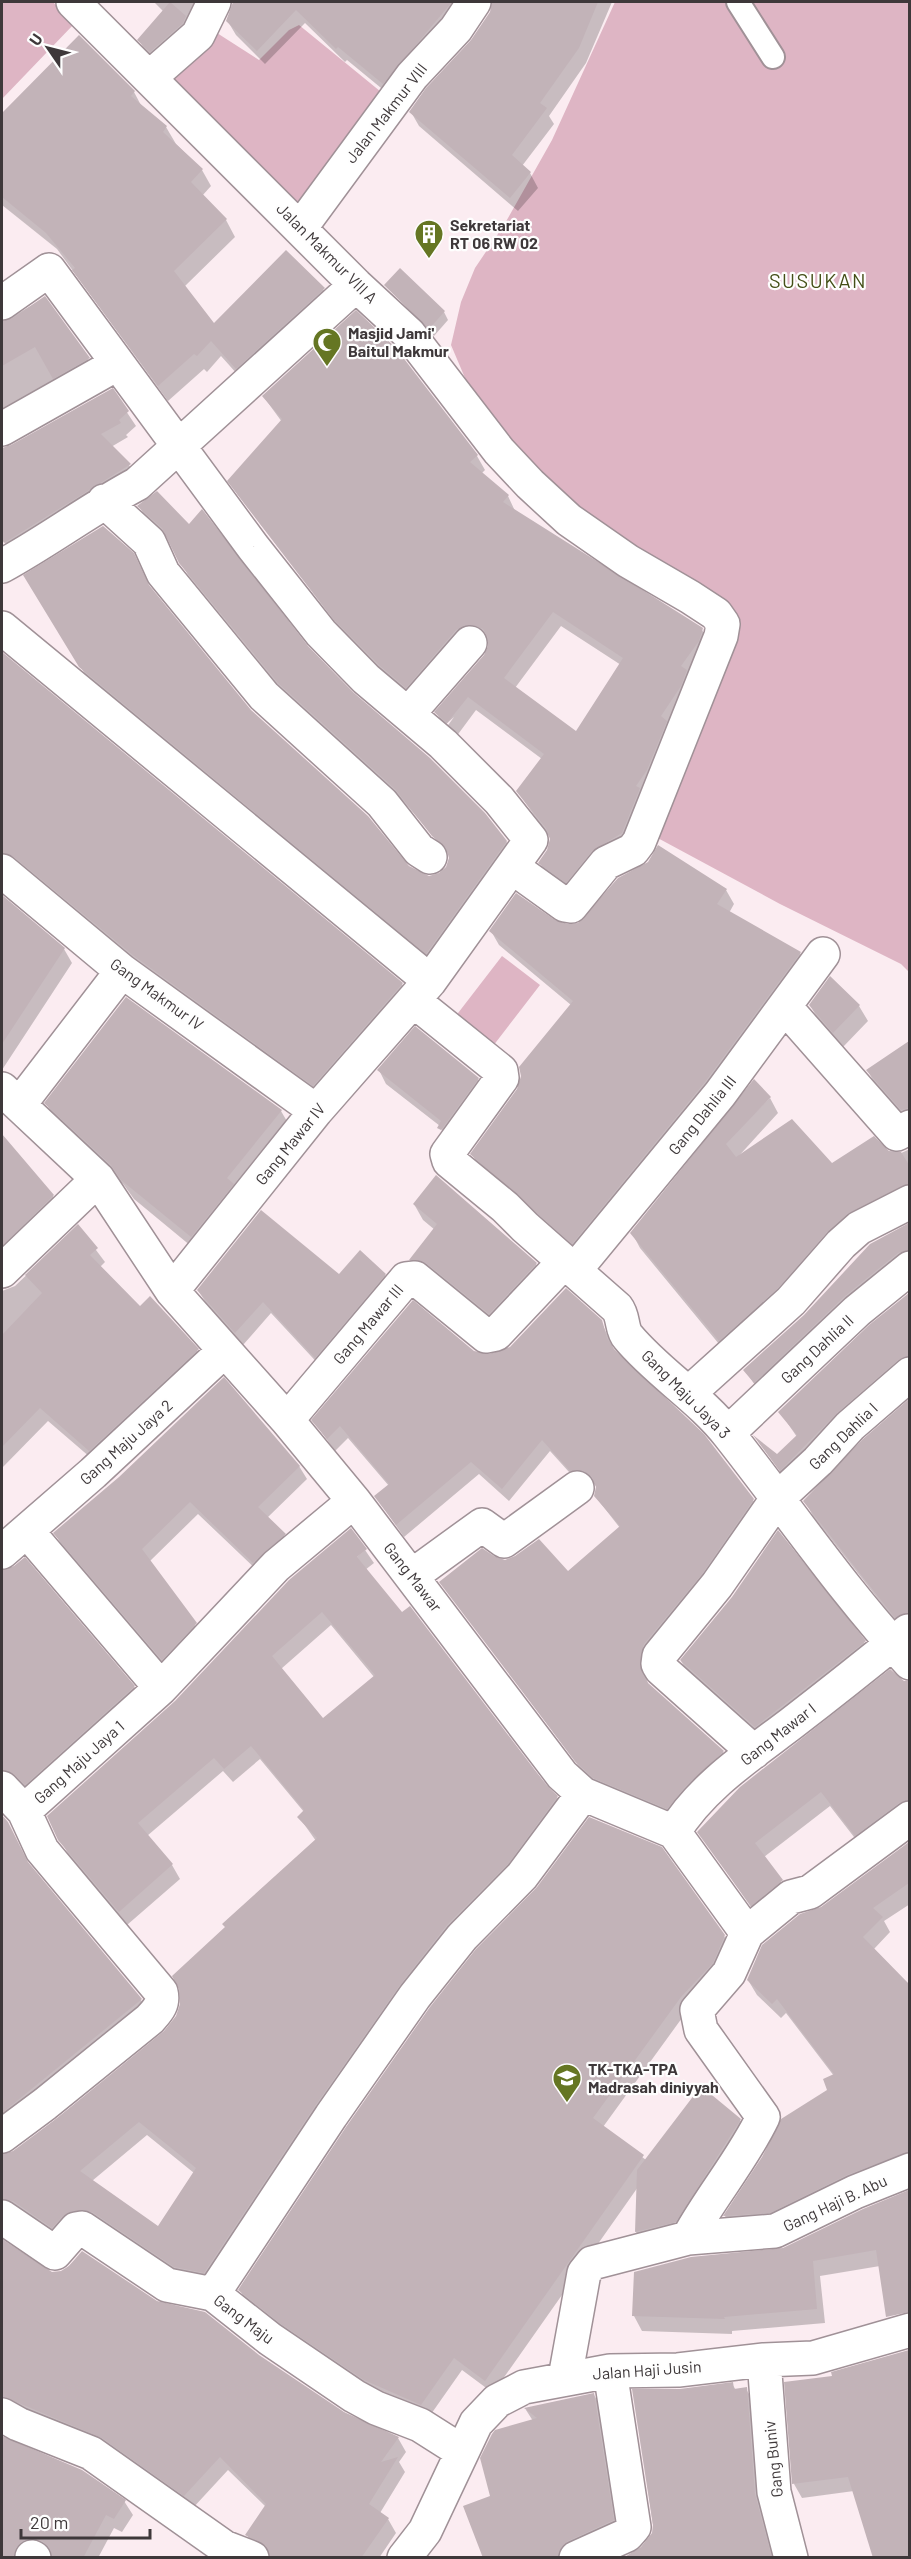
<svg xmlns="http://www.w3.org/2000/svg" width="911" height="2559" font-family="Barlow,sans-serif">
	<rect width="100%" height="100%" fill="#fbecf1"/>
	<!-- green -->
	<path fill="#deb5c4" d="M2,2H53L74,24L2,99Z
		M615,2H906L909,4V972L901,964L780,904L654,836L739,623L729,610L550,492L468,385L451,345L461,302L475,268L504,225L552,140Z
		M299,25L386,96L296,209L163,79L217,33L259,60L289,30Z
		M502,956L540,985L493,1046L455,1017Z"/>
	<!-- shadow -->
	<path fill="#0003" fill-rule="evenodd" d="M154,2H211L159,66L147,54L139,40L163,11Z
		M234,2H471L392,97L347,60L345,62L305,23L265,64L236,35L227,20Z
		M494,2H612L586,63L549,116L554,124L522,166L530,173L538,188L518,211L419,126L411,112L471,43L491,13Z
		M79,37L134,92L143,109L166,127L176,144L202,170L211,186L202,196L226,220L235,237L184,287L214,325L323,289L333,305L246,384L221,356L207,372L204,369L168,401L57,249L2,205V115Z
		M400,270L444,312L448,320L434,336L386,285Z
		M44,298L97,372L2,426V323Z
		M112,390L136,426L126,435L128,437L111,447L129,465L137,479L13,556L4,541L2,542V449L11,447Z
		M263,396L477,456L485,470L481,474L508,496L515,511L702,630L711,644L630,847L575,896L548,877L540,863L548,851L551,839L517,791L542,759L476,710L456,737L446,728L454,717L444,726L436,712L486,656L490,642L482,639L415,702L345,635L238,495L229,481L282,422ZM561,626L621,665L576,733L515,688Z
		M139,506L306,647L506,841L513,854L434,965L88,679L25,576L150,590L250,711L408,867L428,877L440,875L447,867L450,855L403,801L286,695L188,575L169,539L146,518Z
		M2,654L402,984L410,998L322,1099L2,869Z
		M726,890L734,904L729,913L800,953L808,967L581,1257L480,1168L472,1154L519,1090L571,1005L499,945L491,931L554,922L568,926L579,925Z
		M2,897L64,949L72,963L2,1070Z
		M810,1005L859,1006L868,1021L843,1047L819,1021Z
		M910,1043V1123L876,1086L868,1071Z
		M379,1070L478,1079L486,1092L446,1141L440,1126L386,1084Z
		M770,1098L778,1113L737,1158L832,1165L889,1152L899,1154L910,1149V1202L728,1355L640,1248L632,1233Z
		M46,1103L281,1111L292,1130L203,1256L134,1199L124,1185L57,1122Z
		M2,1136L53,1196L61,1210L2,1267Z
		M414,1204L536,1264L545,1279L498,1329L419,1275L410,1260L435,1230L423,1220Z
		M910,1225V1267L763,1397L745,1370L805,1316L871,1245Z
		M78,1226L105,1262L100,1267L140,1308L197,1350L205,1364L98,1464L48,1421L2,1468V1291L15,1286Z
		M385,1275L392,1288L323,1369L271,1313L243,1345L206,1303L198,1290L339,1276Z
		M910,1294V1373L789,1484L758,1441L778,1456L797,1437L780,1412L870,1326Z
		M601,1321L615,1352L753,1500L761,1513L646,1676L648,1684L723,1752L731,1764L675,1821L602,1791L585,1775L441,1582L493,1558L568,1573L620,1528L595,1496L597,1487L593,1483H579L550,1451L509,1501L479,1474L404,1537L376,1497L389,1486L348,1438L335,1451L313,1420L473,1352L489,1356Z
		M910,1401V1629L904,1632L813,1516L805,1501L864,1441Z
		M299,1466L307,1479L267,1518L284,1535L292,1547L262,1575L198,1514L149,1562L203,1637L170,1672L62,1546L55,1533L120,1478Z
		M365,1550L374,1563L365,1570L557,1797L565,1811L212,2287L184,2281L101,2226L60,2241L2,2214V2156L14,2152L163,2035L316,1841L299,1817L304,1812L260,1759L233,1782L223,1771L147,1836L172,1865L180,1879L127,1925L68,1854L49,1816ZM331,1625L374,1677L323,1720L281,1669ZM147,2135L194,2173L158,2228L92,2181Z
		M25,1560L134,1687L142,1701L34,1798L2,1786V1582Z
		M864,1642L873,1657L764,1742L690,1676L681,1661Z
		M903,1682L910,1683V1817L864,1850L830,1806L764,1857L790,1896L760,1920L699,1832Z
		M2,1816L30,1867L141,2000L149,2014L2,2132Z
		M910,1844V1904L884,1921L890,1932L874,1949L910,1986V2169L733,2231L725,2216L764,2158L829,2091L834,2076L786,2013L781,2018L757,1995L748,1980L822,1908Z
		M724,1936L732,1949L603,2127L646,2160L740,2120L753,2142L688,2244L649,2254L636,2232L638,2187L493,2393L462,2370L429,2417L373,2393L247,2303L240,2290Z
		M910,2192V2292L891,2295L880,2266L820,2276L825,2323L732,2331V2334L642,2331L634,2316Z
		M2,2241L44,2270L53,2273L63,2272L82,2253L156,2302L259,2356L343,2413L398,2438L406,2452L399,2462L405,2472L380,2513L388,2519L396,2533L379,2558H271L255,2549L247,2535L266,2507L228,2470L192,2509L2,2412Z
		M910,2351V2448H907L910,2455V2558H875L854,2491L802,2498L794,2484L833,2373Z
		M732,2384L736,2390L746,2389L755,2404L775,2558H626L636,2553L654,2532L634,2391L680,2390Z
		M594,2395L603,2410L622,2536L570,2558H485L492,2496L533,2421L526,2410Z
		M2,2438L124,2501L133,2515L122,2532L114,2528L98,2558H54L49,2554L2,2558Z"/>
	<!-- building -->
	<path fill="#c2b3b8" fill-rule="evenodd" d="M170,2L186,16L183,23L150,52L137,40Z
		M233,2H452L383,84L338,47L336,49L296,10L257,51L226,21Z
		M492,2H598L579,48L540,103L547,108L512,155L531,172L510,198L409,112L426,88L471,40L490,12Z
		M79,35L135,91L131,96L167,126L163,132L203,169L191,182L227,219L174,271L214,323L286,250L325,288L236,369L211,341L197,356L194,354L158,386L72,270L75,268L46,233L2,197V113Z
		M400,268L445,311L429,329L384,285Z
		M45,296L90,358L53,379L35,347L2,366V321L13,318Z
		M356,310L395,347L478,455L470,462L509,495L503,502L703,628L699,641L681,666L687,670L681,686L661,716L667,721L647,770L636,786L640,788L622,833L592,851L566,883L538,863L547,850L550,839L546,828L516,791L544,754L468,697L447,723L434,712L484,655L488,646V638L483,629L473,625H465L456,630L406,688L379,665L335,621L227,481L282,419L262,396ZM553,612L623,658L576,731L504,678Z
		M113,388L129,411L119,420L121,423L101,434L131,464L4,543L2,539V448L11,445Z
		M157,491L189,524L202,509L308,646L354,693L430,758L485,813L507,841L426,954L79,667L23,575L103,526L134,553L149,585L251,710L368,816L409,866L429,876L439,873L446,867L449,858L446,848L432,836L395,789L278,683L179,563L162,528L137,506Z
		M2,652L403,983L313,1086L134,956L14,857L2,853Z
		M658,845L727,889L717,904L801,952L705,1082L572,1244L470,1154L517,1089L521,1076L519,1067L573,1001L489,931L516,893L555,920L568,924L578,923L618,878L648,862Z
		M2,895L65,948L2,1044Z
		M830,976L860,1005L833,1033L809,1005Z
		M126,997L282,1110L227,1178L234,1184L191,1237L121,1180L111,1165L44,1103Z
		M415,1026L479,1078L441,1130L437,1128L441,1121L377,1070Z
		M909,1041V1108L901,1110L866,1070Z
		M754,1079L771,1097L726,1144L736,1157L792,1119L832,1163L874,1136L889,1151L901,1152L909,1165V1184L847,1214L827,1232L778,1288L719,1341L630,1233Z
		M2,1134L54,1195L2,1246Z
		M436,1175L537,1263L489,1314L426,1263L409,1260L437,1224L413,1204Z
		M261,1210L339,1274L360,1250L386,1274L315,1358L263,1302L235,1333L197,1290Z
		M909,1223V1250L898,1253L845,1296L754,1383L743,1370L804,1315L870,1244Z
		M78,1224L98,1248L90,1255L140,1306L150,1296L199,1349L89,1451L40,1408L2,1447V1335L42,1293L25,1275Z
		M566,1288L602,1320L607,1338L614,1349L704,1434L754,1499L702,1574L644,1644L641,1653L642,1673L648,1683L724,1751L685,1787L667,1809L593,1778L576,1762L439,1582L482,1548L494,1556L505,1560L515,1556L539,1539L568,1571L620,1526L594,1496L596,1487L592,1477L584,1471H570L542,1440L502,1489L471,1462L396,1525L374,1496L389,1484L340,1426L327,1439L311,1420L413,1300L474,1351L489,1354L510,1347Z
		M909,1293V1356L898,1360L838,1412L780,1471L753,1435L777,1454L797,1435L778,1412L869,1325Z
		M224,1377L300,1466L258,1507L286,1534L253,1563L190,1502L142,1549L197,1623L162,1660L53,1533L119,1477Z
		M909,1399V1613L895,1618L803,1501L863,1439Z
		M351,1528L367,1549L357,1557L402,1612L410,1606L547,1786L558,1796L508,1864L447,1925L400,1985L315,2106L204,2273L174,2267L92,2212L72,2211L62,2217L52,2228L13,2201L2,2199V2154L13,2151L56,2119L164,2031L176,2016L180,2004L179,1989L172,1976L225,1927L222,1924L317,1838L297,1817L304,1810L251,1746L224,1769L214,1758L138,1823L173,1864L119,1912L58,1840L47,1816L175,1701L289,1580ZM322,1612L375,1675L323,1718L272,1656ZM139,2122L196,2168L158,2226L80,2171Z
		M778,1530L866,1641L755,1727L680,1660L732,1597Z
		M25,1557L135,1686L25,1785L15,1775L2,1770V1570L14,1566Z
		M890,1669L904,1681H909V1800L899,1803L855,1836L821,1792L755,1843L783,1880L751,1906L697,1832L740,1787Z
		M2,1815L8,1822L28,1862L142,1999L2,2113Z
		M589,1817L662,1847L725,1935L713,1963L681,1997L593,2118L644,2155L485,2381L454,2358L421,2405L364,2380L281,2324L238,2290L346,2127L430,2007L476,1949L537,1887Z
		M909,1842V1883L873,1908L883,1917L863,1937L909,1984V2152L847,2175L770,2213L723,2216L762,2157L781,2119L827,2090L823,2079L834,2074L777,1999L772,2004L747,1980L762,1945L800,1914L821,1907Z
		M701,2086L741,2119L676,2222L635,2232L637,2170Z
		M909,2190V2312L886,2317L876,2250L813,2261L817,2309L724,2317L725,2319L632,2316L634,2272L691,2257L783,2248L863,2209Z
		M2,2239L52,2272L61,2271L69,2266L82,2251L157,2301L205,2312L259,2355L344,2412L399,2437L381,2462L398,2457L369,2504L389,2518L361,2558H270L266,2546L245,2535L266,2504L220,2457L184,2496L102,2438L2,2396Z
		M909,2350V2558H873L848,2477L792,2484L784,2382L832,2376L831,2372Z
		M733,2382L734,2389L747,2387L755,2494L772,2558H623L641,2547L652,2533L653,2525L632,2389H680Z
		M594,2393L614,2520L568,2541L561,2548L557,2558H483L463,2506L490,2496L480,2458L492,2434L495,2430L537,2418L524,2408Z
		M2,2436L82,2470L126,2500L114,2519L106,2515L83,2558H53L49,2547L42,2541L31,2538L21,2542L16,2548L13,2558H2Z"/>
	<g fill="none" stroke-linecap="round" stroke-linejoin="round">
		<!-- service casing -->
		<g stroke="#a09197" stroke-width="26">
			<path id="service" d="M738,2L773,57"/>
		</g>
		<!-- minor casing -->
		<g stroke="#a09197" stroke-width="36">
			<path id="minor" d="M73,2L356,285L409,334L499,451L530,484L569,520L628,561L690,597L716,614L723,624L721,636L639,842L633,850L606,863L571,906L565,905L512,867
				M149,78L198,35L214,2
				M301,227L412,76L456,29L474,2
				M2,303L49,270L253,547L321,633L366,679L443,744L499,800L531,840L430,981L316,1111L172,1291
				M2,429L117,364
				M104,501L149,542L163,573L264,696L382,803L419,850L430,857
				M2,566C48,541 90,509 137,484L356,285
				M2,628L430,981
				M408,714L470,643
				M2,871L122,971L316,1111
				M414,1001L501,1071L502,1078L447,1154L449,1161L505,1207L525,1227L617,1308C624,1317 621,1329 628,1337C658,1373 700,1398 729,1435C789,1511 844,1592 910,1663
				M785,1007L897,1134L910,1127
				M2,1089L98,1179L172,1291L287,1420L354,1501L562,1775L583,1794L674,1832
				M19,1105L122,971
				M575,1270L720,1094L823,954
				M2,1271L98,1179
				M689,1393L791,1301L841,1244L859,1228L910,1202
				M287,1420L406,1279L415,1278L486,1336L496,1334L564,1262
				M728,1433L857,1311L910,1268
				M27,1531L161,1688
				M2,1552L93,1473L224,1351
				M413,1575L482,1525L504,1541L577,1488
				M754,1752L661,1669L658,1664L659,1656L717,1585L777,1499L818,1461L850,1426L910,1374
				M2,1788L24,1811L42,1850L161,1992C164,2004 158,2010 150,2019L45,2104L2,2136
				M24,1811L161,1688L276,1566L354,1501
				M674,1832C701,1787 750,1755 792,1723C831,1693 870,1662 908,1631
				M747,1933L791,1897L810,1892L910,1818
				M2,2217L55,2253L76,2229L82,2228L167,2285L213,2294L270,2339L354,2396L376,2408L420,2425L461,2451
				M688,2238L775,2231L855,2192L910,2170
				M213,2294L331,2116L415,1996L462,1937L522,1876L583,1794
				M764,2360L774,2492L791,2558
				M565,2378L584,2273L592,2263L688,2238C711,2196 743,2159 763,2117L701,2030L697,2010L729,1973L747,1933L674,1832
				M2,2415L18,2424L91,2453L224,2547L252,2558
				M32,2557L34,2558
				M404,2558L425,2531L476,2423L497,2401L524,2387L610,2371L678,2370L764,2360L813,2358L910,2330
				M576,2558L627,2535L634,2527L610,2371"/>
		</g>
		<!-- service -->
		<use href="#service" stroke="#fff" stroke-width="22"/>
		<!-- minor -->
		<use href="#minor" stroke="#fff" stroke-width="33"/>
	</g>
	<!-- icons -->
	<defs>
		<g id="building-pin" transform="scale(1.5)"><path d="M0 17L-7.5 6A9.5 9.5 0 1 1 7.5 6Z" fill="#657623" stroke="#fefefe"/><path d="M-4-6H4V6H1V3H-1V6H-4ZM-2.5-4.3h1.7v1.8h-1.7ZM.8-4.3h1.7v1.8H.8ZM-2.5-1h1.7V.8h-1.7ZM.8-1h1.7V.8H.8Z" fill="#fff"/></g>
		<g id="mosque-pin" transform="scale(1.5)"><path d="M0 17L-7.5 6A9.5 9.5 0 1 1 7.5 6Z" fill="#657623" stroke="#fefefe"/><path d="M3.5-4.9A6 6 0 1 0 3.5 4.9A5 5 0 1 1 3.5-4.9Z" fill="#fff"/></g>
		<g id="school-pin" transform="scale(1.5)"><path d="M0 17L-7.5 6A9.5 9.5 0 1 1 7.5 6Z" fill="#657623" stroke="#fefefe"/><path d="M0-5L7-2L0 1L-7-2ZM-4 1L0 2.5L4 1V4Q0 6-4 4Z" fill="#fff"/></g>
	</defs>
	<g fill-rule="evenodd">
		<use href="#building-pin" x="429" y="234"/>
		<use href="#mosque-pin" x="327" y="342"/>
		<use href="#school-pin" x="567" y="2078"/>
	</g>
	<g text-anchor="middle" stroke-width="4.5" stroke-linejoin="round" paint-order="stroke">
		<!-- street labels -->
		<g font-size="16" fill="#3e383a" stroke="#fefefe">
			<text transform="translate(386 113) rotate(-52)" y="6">Jalan Makmur VIII</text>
			<text transform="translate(327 253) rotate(45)" y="6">Jalan Makmur VIII A</text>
			<text transform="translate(157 994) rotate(36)" y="6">Gang Makmur IV</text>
			<text transform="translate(702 1115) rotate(-51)" y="6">Gang Dahlia III</text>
			<text transform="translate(290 1144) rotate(-51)" y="6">Gang Mawar IV</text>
			<text transform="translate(368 1324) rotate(-50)" y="6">Gang Mawar III</text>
			<text transform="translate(817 1349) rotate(-43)" y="6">Gang Dahlia II</text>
			<text transform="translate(686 1394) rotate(45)" y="6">Gang Maju Jaya 3</text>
			<text transform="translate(843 1436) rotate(-44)" y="6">Gang Dahlia I</text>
			<text transform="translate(126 1442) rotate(-42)" y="6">Gang Maju Jaya 2</text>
			<text transform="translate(413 1577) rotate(52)" y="6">Gang Mawar</text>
			<text transform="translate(778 1734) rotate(-38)" y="6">Gang Mawar I</text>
			<text transform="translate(79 1762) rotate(-42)" y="6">Gang Maju Jaya 1</text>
			<text transform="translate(835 2203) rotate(-25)" y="6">Gang Haji B. Abu</text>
			<text transform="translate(244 2319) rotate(37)" y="6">Gang Maju</text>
			<text transform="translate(647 2370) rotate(-4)" y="6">Jalan Haji Jusin</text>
			<text transform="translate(773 2459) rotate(-96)" y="6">Gang Buniv</text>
		</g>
		<!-- poi labels -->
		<g font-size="16" font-weight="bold" fill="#3e383a" stroke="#fefefe" text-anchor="start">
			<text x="450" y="231">Sekretariat<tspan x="450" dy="18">RT 06 RW 02</tspan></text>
			<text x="348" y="339">Masjid Jami'<tspan x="348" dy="18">Baitul Makmur</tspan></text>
			<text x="588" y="2075">TK-TKA-TPA<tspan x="588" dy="18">Madrasah diniyyah</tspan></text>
		</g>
		<!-- quarter labels -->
		<g font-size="20" letter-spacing="1.5" fill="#444f17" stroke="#fefefe">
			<text x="818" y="288">SUSUKAN</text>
		</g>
	</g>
	<!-- border -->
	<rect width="911" height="2559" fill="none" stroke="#3e383a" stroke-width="6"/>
	<!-- north arrow -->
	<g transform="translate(48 48) rotate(305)" stroke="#fefefe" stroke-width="4.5" paint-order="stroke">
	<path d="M0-4.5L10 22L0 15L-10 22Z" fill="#3e383a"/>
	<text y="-9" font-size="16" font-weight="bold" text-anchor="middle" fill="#3e383a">U</text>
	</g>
	<!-- scale -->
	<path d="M21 2529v9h129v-9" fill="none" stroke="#3e383a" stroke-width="3"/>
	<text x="30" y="2529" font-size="18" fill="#3e383a" stroke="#fefefe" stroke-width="4.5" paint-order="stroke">20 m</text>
</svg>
